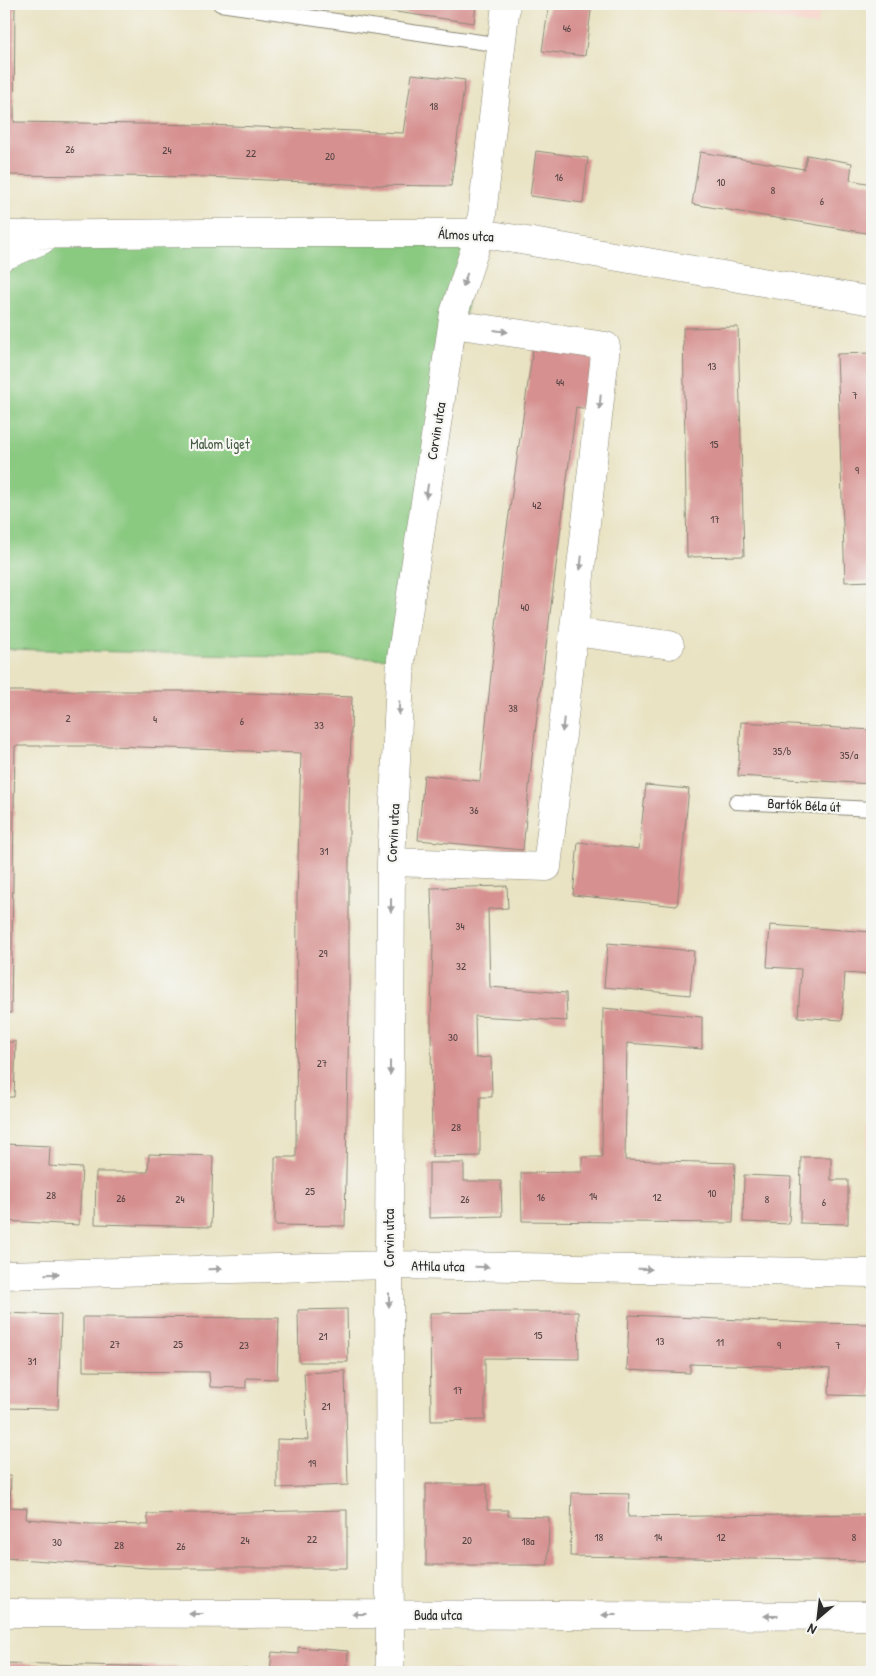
<svg xmlns="http://www.w3.org/2000/svg" width="876" height="1676" font-family="'Patrick Hand',sans-serif">
	<rect width="100%" height="100%" fill="#f6f6f2"/>
	<filter id="ink" filterUnits="userSpaceOnUse"><feTurbulence type="fractalNoise" baseFrequency=".02" numOctaves="2"/><feDisplacementMap in="SourceGraphic" scale="10" xChannelSelector="R" yChannelSelector="G"/><feConvolveMatrix kernelMatrix="1 2 1 2 8 2 1 2 1" color-interpolation-filters="sRGB"/></filter>
	<filter id="wash" filterUnits="userSpaceOnUse"><feTurbulence type="fractalNoise" baseFrequency=".0096" numOctaves="4" result="noise"/><feDisplacementMap in="SourceGraphic" scale="20" xChannelSelector="R" yChannelSelector="G"/><feGaussianBlur stdDeviation="1.12" result="paint"/><feColorMatrix in="noise" values="0 0 0 0 0 0 0 0 0 0 0 0 0 0 0 0 0 1.4 0 .05"/><feComposite in="paint" operator="in"/></filter>
	<g filter="url(#wash)">
		<rect width="100%" height="100%" fill="#e9e3c3"/>
		<!-- built -->
		<path fill="#f7d1c7" d="M688,4H821L817,26Z
			M868,1065H872V1244H867Z"/>
		<!-- green -->
		<path fill="#89c980" stroke="#5a7a56" d="M480,233L401,659L4,649V256L30,244Z"/>
		<g id="blocks">
			<!-- building -->
			<path fill="#d6908f" d="M4,4H15L14,122L209,125L403,133L412,74L465,80L451,186L364,185L208,177L4,175Z
				M339,4H476L474,23Z
				M549,4H592L585,56L542,51Z
				M536,151L588,158L583,203L530,196Z
				M700,152L804,169L807,155L852,163L850,180L872,184V234L692,204Z
				M738,327L744,556L687,557L683,328Z
				M533,348L594,357L588,409L576,407L532,757L523,850L418,840L424,775L480,781L504,549Z
				M872,353V581L845,582L837,354Z
				M4,691H198L352,697L349,806V1009L345,1226L275,1225V1157H296L297,897L301,753L113,746H15L11,1013H4Z
				M741,722L872,730V784L738,776Z
				M646,785L689,789L677,906L573,895L578,842L639,849Z
				M507,886L508,908L488,909L490,987L566,993L567,1021L475,1016L476,1058L491,1057L492,1097H480V1156L432,1157L431,1016L433,945L431,888Z
				M770,925L872,932V975L845,973L842,1020L798,1017L801,969L767,967Z
				M608,943L694,951L690,995L604,987Z
				M603,1008L702,1017V1049L627,1043L625,1160L735,1163L733,1223L522,1221L521,1173L582,1172V1157H602Z
				M4,1042H16L14,1097H4Z
				M4,1144L50,1146L49,1166L82,1168L79,1225L4,1221Z
				M149,1154L213,1156L211,1227L95,1224L96,1172H148Z
				M801,1157H831V1180H848V1224L800,1223Z
				M429,1163H464V1181H501L502,1216L429,1218Z
				M744,1175L791,1177L789,1224L743,1222Z
				M347,1309L348,1362H299L298,1310Z
				M498,1312H578L579,1359L485,1358V1420L431,1421L430,1313Z
				M4,1313L61,1315L58,1409L4,1408Z
				M629,1315L810,1323L872,1324V1396L829,1395L830,1369L810,1367L690,1364V1373L627,1370Z
				M83,1317L279,1318L277,1379L246,1378V1388L210,1387L209,1372L83,1371Z
				M345,1371L348,1485L277,1488V1439L308,1440L304,1373Z
				M4,1476H11L10,1507L27,1508L26,1519L90,1524L149,1525L147,1514L347,1510V1568H148L4,1558Z
				M426,1484H487V1510H508V1516L549,1517L548,1565H426Z
				M572,1493L629,1494L628,1517L872,1514V1561L570,1556Z
				M298,1647L348,1651L347,1672H270L272,1652L298,1654Z
				M4,1663L251,1669V1672H4Z
				M870,1668V1672H760V1671Z
				M433,1669L459,1671V1672H433Z"/>
		</g>
	</g>
	<g filter="url(#ink)">
		<use href="#blocks" fill-opacity="0" stroke="#8a8777" stroke-width="1"/>
		<g fill="none" stroke-linecap="round" stroke-linejoin="round">
			<!-- service casing -->
			<g stroke="#8a8777" stroke-width="16">
				<path id="service" d="M220,4L501,45
					M736,802L872,809"/>
			</g>
			<!-- minor casing -->
			<g stroke="#8a8777" stroke-width="29">
				<path id="minor" d="M4,235L202,233H480L872,301
					M4,256L42,240
					M574,632L670,645
					M391,862L547,867L606,346L453,324
					M4,1275L389,1265L872,1273
					M4,1613L872,1616
					M390,1672L389,1265L391,862L401,659L454,313L480,233L506,4"/>
			</g>
			<!-- service -->
			<use href="#service" stroke="#fff" stroke-width="14"/>
			<!-- minor -->
			<use href="#minor" stroke="#fff" stroke-width="28"/>
		</g>
		<!-- one-way arrows -->
		<defs><path id="oneway-solid" d="M-6-.8H1V-3.2L6.5 0L1 3.2V.8H-6Z" transform="scale(1.25)"/></defs>
		<g fill="#a0a0a0">
			<use href="#oneway-solid" transform="translate(465 280) rotate(108)"/>
			<use href="#oneway-solid" transform="translate(501 331) rotate(8)"/>
			<use href="#oneway-solid" transform="translate(600 402) rotate(96)"/>
			<use href="#oneway-solid" transform="translate(427 491) rotate(99)"/>
			<use href="#oneway-solid" transform="translate(581 563) rotate(96)"/>
			<use href="#oneway-solid" transform="translate(399 708) rotate(93)"/>
			<use href="#oneway-solid" transform="translate(563 725) rotate(96)"/>
			<use href="#oneway-solid" transform="translate(391 905) rotate(90)"/>
			<use href="#oneway-solid" transform="translate(390 1068) rotate(90)"/>
			<use href="#oneway-solid" transform="translate(482 1267) rotate(1)"/>
			<use href="#oneway-solid" transform="translate(215 1269) rotate(-1)"/>
			<use href="#oneway-solid" transform="translate(645 1269) rotate(1)"/>
			<use href="#oneway-solid" transform="translate(52 1274) rotate(-1)"/>
			<use href="#oneway-solid" transform="translate(389 1300) rotate(90)"/>
			<use href="#oneway-solid" transform="translate(196 1614) rotate(-180)"/>
			<use href="#oneway-solid" transform="translate(359 1614) rotate(-180)"/>
			<use href="#oneway-solid" transform="translate(609 1615) rotate(-180)"/>
			<use href="#oneway-solid" transform="translate(771 1616) rotate(-180)"/>
		</g>
	</g>
	<g text-anchor="middle" stroke-width="4.5" stroke-linejoin="round" paint-order="stroke">
		<!-- number labels -->
		<g font-size="11" fill="#564444">
			<text x="567" y="32">46</text>
			<text x="434" y="110">18</text>
			<text x="70" y="153">26</text>
			<text x="167" y="154">24</text>
			<text x="251" y="157">22</text>
			<text x="330" y="160">20</text>
			<text x="559" y="181">16</text>
			<text x="721" y="186">10</text>
			<text x="773" y="194">8</text>
			<text x="822" y="205">6</text>
			<text x="712" y="370">13</text>
			<text x="560" y="386">44</text>
			<text x="855" y="399">7</text>
			<text x="714" y="448">15</text>
			<text x="857" y="474">9</text>
			<text x="537" y="509">42</text>
			<text x="715" y="523">17</text>
			<text x="525" y="611">40</text>
			<text x="513" y="712">38</text>
			<text x="68" y="722">2</text>
			<text x="155" y="723">4</text>
			<text x="242" y="725">6</text>
			<text x="319" y="729">33</text>
			<text x="782" y="755">35/b</text>
			<text x="849" y="759">35/a</text>
			<text x="474" y="814">36</text>
			<text x="324" y="855">31</text>
			<text x="460" y="930">34</text>
			<text x="323" y="957">29</text>
			<text x="461" y="970">32</text>
			<text x="453" y="1041">30</text>
			<text x="322" y="1067">27</text>
			<text x="456" y="1131">28</text>
			<text x="310" y="1195">25</text>
			<text x="712" y="1197">10</text>
			<text x="51" y="1199">28</text>
			<text x="593" y="1200">14</text>
			<text x="541" y="1201">16</text>
			<text x="657" y="1201">12</text>
			<text x="121" y="1202">26</text>
			<text x="180" y="1203">24</text>
			<text x="465" y="1203">26</text>
			<text x="767" y="1203">8</text>
			<text x="824" y="1206">6</text>
			<text x="538" y="1339">15</text>
			<text x="323" y="1340">21</text>
			<text x="660" y="1345">13</text>
			<text x="720" y="1346">11</text>
			<text x="115" y="1348">27</text>
			<text x="178" y="1348">25</text>
			<text x="244" y="1349">23</text>
			<text x="779" y="1349">9</text>
			<text x="838" y="1349">7</text>
			<text x="32" y="1365">31</text>
			<text x="458" y="1394">17</text>
			<text x="326" y="1410">21</text>
			<text x="312" y="1467">19</text>
			<text x="599" y="1541">18</text>
			<text x="658" y="1541">14</text>
			<text x="721" y="1541">12</text>
			<text x="854" y="1541">8</text>
			<text x="312" y="1543">22</text>
			<text x="245" y="1544">24</text>
			<text x="467" y="1544">20</text>
			<text x="528" y="1545">18a</text>
			<text x="57" y="1546">30</text>
			<text x="119" y="1549">28</text>
			<text x="181" y="1550">26</text>
		</g>
		<!-- street labels -->
		<g font-size="14" fill="#2b2b2b" stroke="#f6f6f2">
			<text transform="translate(466 235) rotate(3)" y="5">Álmos utca</text>
			<text transform="translate(436 431) rotate(-81)" y="5">Corvin utca</text>
			<text transform="translate(804 805) rotate(3)" y="5">Bartók Béla út</text>
			<text transform="translate(393 833) rotate(-87)" y="5">Corvin utca</text>
			<text transform="translate(389 1238) rotate(-90)" y="5">Corvin utca</text>
			<text transform="translate(438 1266) rotate(1)" y="5">Attila utca</text>
			<text x="438" y="1620">Buda utca</text>
		</g>
		<!-- park labels -->
		<g font-size="14" fill="#475a44" stroke="#f6f6f2">
			<text x="220" y="449">Malom liget</text>
		</g>
	</g>
	<!-- margin -->
	<rect width="876" height="1676" fill="none" stroke="#f6f6f2" stroke-width="20"/>
	<!-- north arrow -->
	<g transform="translate(818 1618) rotate(208)" stroke="#f6f6f2" stroke-width="4" paint-order="stroke">
	<path d="M0-4L9 19L0 12L-9 19Z" fill="#2b2b2b"/>
	<text y="-8" font-size="14" font-weight="bold" text-anchor="middle" fill="#2b2b2b">N</text>
	</g>
</svg>
